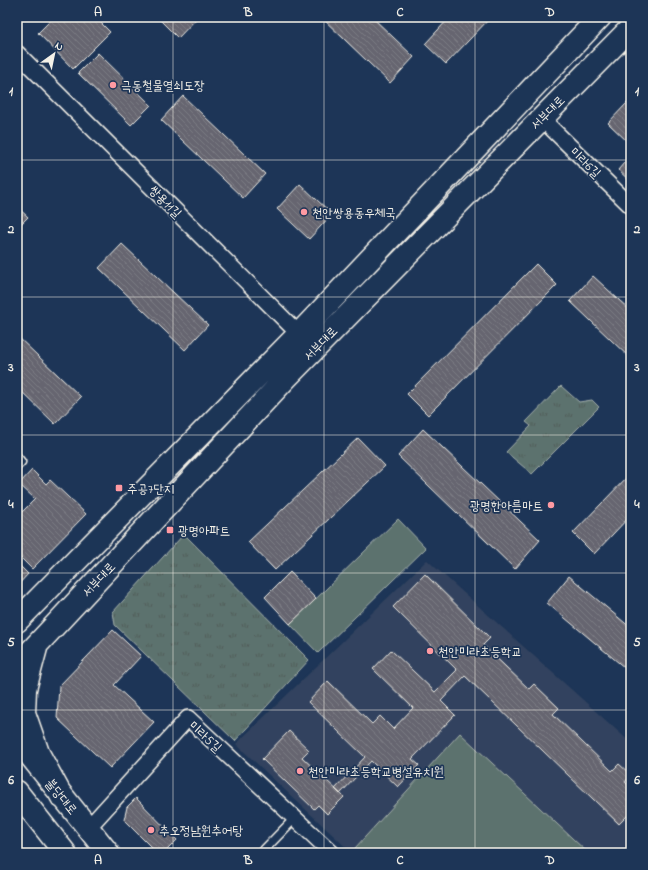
<svg xmlns="http://www.w3.org/2000/svg" width="648" height="870" font-family="'Indie Flower','Poor Story',sans-serif">
	<defs>
		<pattern id="park-tufts" width="24" height="20" patternUnits="userSpaceOnUse"><rect width="24" height="20" fill="#5b726e"/><path d="M3 7l-1-3M5 7V3M7 7l1-3M15 17l-1-3M17 17v-4M19 17l1-3" fill="none" stroke="#515b58"/></pattern>
		<pattern id="building-back-hatch" width="6" height="6" patternUnits="userSpaceOnUse"><rect width="6" height="6" fill="#666570"/><path d="M-1 5l2 2M0 0l6 6M5-1l2 2" fill="none" stroke="#7c7c84"/></pattern>
	</defs>
	<rect width="100%" height="100%" fill="#1d3557"/>
	<filter id="ink" filterUnits="userSpaceOnUse"><feTurbulence type="fractalNoise" baseFrequency=".025" numOctaves="2"/><feDisplacementMap in="SourceGraphic" scale="8" xChannelSelector="R" yChannelSelector="G"/><feConvolveMatrix kernelMatrix="1 2 1 2 8 2 1 2 1" color-interpolation-filters="sRGB"/></filter>
	<g filter="url(#ink)">
		<!-- built -->
		<path fill="#33435e" d="M427,560L631,743V853H352L236,744Z"/>
		<!-- park -->
		<path fill="url(#park-tufts)" stroke="#a8b2ab" d="M561,386L579,402L592,400L599,407L532,474L506,452L531,426L526,422Z
			M184,534L309,660L235,741L115,625L113,612Z"/>
		<!-- pitch -->
		<path fill="#5b726e" stroke="#a8b2ab" d="M398,519L426,548L318,653L290,624Z
			M460,733L588,853H360L355,848Z"/>
		<!-- building -->
		<path fill="url(#building-back-hatch)" stroke="#f4f1e8" d="M54,17H95L110,32L73,69L38,33Z
			M157,17H198L178,38Z
			M321,17H372L414,57L390,83Z
			M450,17H491L446,64L425,44Z
			M98,53L151,105L131,125L78,73Z
			M183,96L265,174L243,198L161,120Z
			M627,103L631,107V145L608,123Z
			M631,155V182L618,170Z
			M300,184L332,214L309,239L277,209Z
			M17,207L28,217L17,228Z
			M122,244L208,325L185,350L99,268Z
			M536,264L557,285L428,415L407,394Z
			M593,276L631,311V359L570,301Z
			M17,336L81,397L55,424L17,387Z
			M423,429L540,540L515,569L398,456Z
			M358,438L385,466L275,570L248,542Z
			M32,470L46,484L50,480L86,514L32,569L17,554V517L35,499L19,484Z
			M631,473V515L594,554L573,533Z
			M17,563L28,574L17,586Z
			M290,572L316,599L290,624L265,597Z
			M425,574L490,638L483,645L529,689L534,684L559,708L553,714L612,771L619,764L631,775L625,782L631,788V812L619,824L465,676L441,701L455,715L412,759L419,765L398,787L371,761L340,794L335,789L365,757L308,702L328,681L372,724L380,716L393,729L413,708L373,669L391,650L435,692L457,670L393,607Z
			M569,576L631,628V673L547,603Z
			M113,630L141,656L114,685L154,722L110,768L57,718L59,686Z
			M289,731L309,750L302,757L344,797L327,814L318,805L314,809L262,759Z
			M136,798L177,840L164,853H157L124,820L127,807Z"/>
		<g fill="none" stroke-linecap="round" stroke-linejoin="round">
			<!-- lane casing -->
			<g stroke="#f4f1e8" stroke-width="11">
				<path id="lane" d="M17,457L21,462L17,466
					M261,853L294,819"/>
			</g>
			<!-- street casing -->
			<g stroke="#f4f1e8" stroke-width="18">
				<path id="street" d="M17,53L305,340
					M541,118L631,206
					M88,828L188,718L332,853"/>
			</g>
			<!-- secondary casing -->
			<g stroke="#f4f1e8" stroke-width="25">
				<path id="secondary" d="M17,621L299,334L600,17
					M36,648L25,689L24,713L38,753L62,797
					M17,666L287,377L631,28
					M17,739L108,853
					M17,792L65,853"/>
			</g>
			<!-- lane -->
			<use href="#lane" stroke="#1d3557" stroke-width="8"/>
			<!-- street -->
			<use href="#street" stroke="#1d3557" stroke-width="15"/>
			<!-- secondary -->
			<use href="#secondary" stroke="#1d3557" stroke-width="22"/>
		</g>
	</g>
	<!-- grid -->
	<path fill="none" stroke="#f4f1e8" stroke-width="1" stroke-opacity="0.55" d="M173,17V853M324,17V853M475,17V853M17,160H631M17,297H631M17,435H631M17,573H631M17,710H631"/>
	<!-- markers -->
	<g fill="#ff9aa2" stroke="#1d3557" stroke-width="1.5">
		<circle cx="113" cy="85" r="4"/>
		<circle cx="304" cy="212" r="4"/>
		<rect x="115" y="484" width="8" height="8" rx="2"/>
		<circle cx="551" cy="505" r="4"/>
		<rect x="166" y="526" width="8" height="8" rx="2"/>
		<circle cx="430" cy="651" r="4"/>
		<circle cx="300" cy="771" r="4"/>
		<circle cx="151" cy="830" r="4"/>
	</g>
	<g text-anchor="middle" stroke-width="3.5" stroke-linejoin="round" paint-order="stroke">
		<!-- poi labels -->
		<g font-size="13" fill="#f4f1e8" stroke="#1d3557" text-anchor="start">
			<text x="121" y="90">극동철물열쇠도장</text>
			<text x="312" y="217">천안쌍용동우체국</text>
			<text x="127" y="493">주공7단지</text>
			<text x="543" y="510" text-anchor="end">광명한아름마트</text>
			<text x="178" y="535">광명아파트</text>
			<text x="438" y="656">천안미라초등학교</text>
			<text x="308" y="776">천안미라초등학교병설유치원</text>
			<text x="159" y="835">추오정남원추어탕</text>
		</g>
		<!-- street labels -->
		<g font-size="13" fill="#f4f1e8" stroke="#1d3557">
			<text transform="translate(547 112) rotate(-45)" y="5">서부대로</text>
			<text transform="translate(586 162) rotate(44)" y="5">미라6길</text>
			<text transform="translate(166 201) rotate(45)" y="5">쌍용11길</text>
			<text transform="translate(320 343) rotate(-46)" y="5">서부대로</text>
			<text transform="translate(98 579) rotate(-47)" y="5">서부대로</text>
			<text transform="translate(206 736) rotate(42)" y="5">미라5길</text>
			<text transform="translate(62 796) rotate(51)" y="5">불당대로</text>
		</g>
	</g>
	<!-- margin -->
	<rect width="648" height="870" fill="none" stroke="#1d3557" stroke-width="44"/>
	<!-- north arrow -->
	<g transform="translate(54 54) rotate(33)" stroke="#1d3557" stroke-width="3" paint-order="stroke">
	<path d="M0-3L7 15L0 10L-7 15Z" fill="#f4f1e8"/>
	<text y="-6" font-size="11" font-weight="bold" text-anchor="middle" fill="#f4f1e8">N</text>
	</g>
	<rect x="22" y="22" width="604" height="826" fill="none" stroke="#f4f1e8" stroke-width="1.5"/>
	<g font-size="13" text-anchor="middle" font-weight="bold" fill="#f4f1e8">
		<text x="98" y="16">A</text>
		<text x="248" y="16">B</text>
		<text x="400" y="16">C</text>
		<text x="550" y="16">D</text>
		<text x="11" y="95">1</text>
		<text x="637" y="95">1</text>
		<text x="11" y="233">2</text>
		<text x="637" y="233">2</text>
		<text x="11" y="371">3</text>
		<text x="637" y="371">3</text>
		<text x="11" y="508">4</text>
		<text x="637" y="508">4</text>
		<text x="11" y="646">5</text>
		<text x="637" y="646">5</text>
		<text x="11" y="784">6</text>
		<text x="637" y="784">6</text>
		<text x="98" y="864">A</text>
		<text x="248" y="864">B</text>
		<text x="400" y="864">C</text>
		<text x="550" y="864">D</text>
	</g>
</svg>
